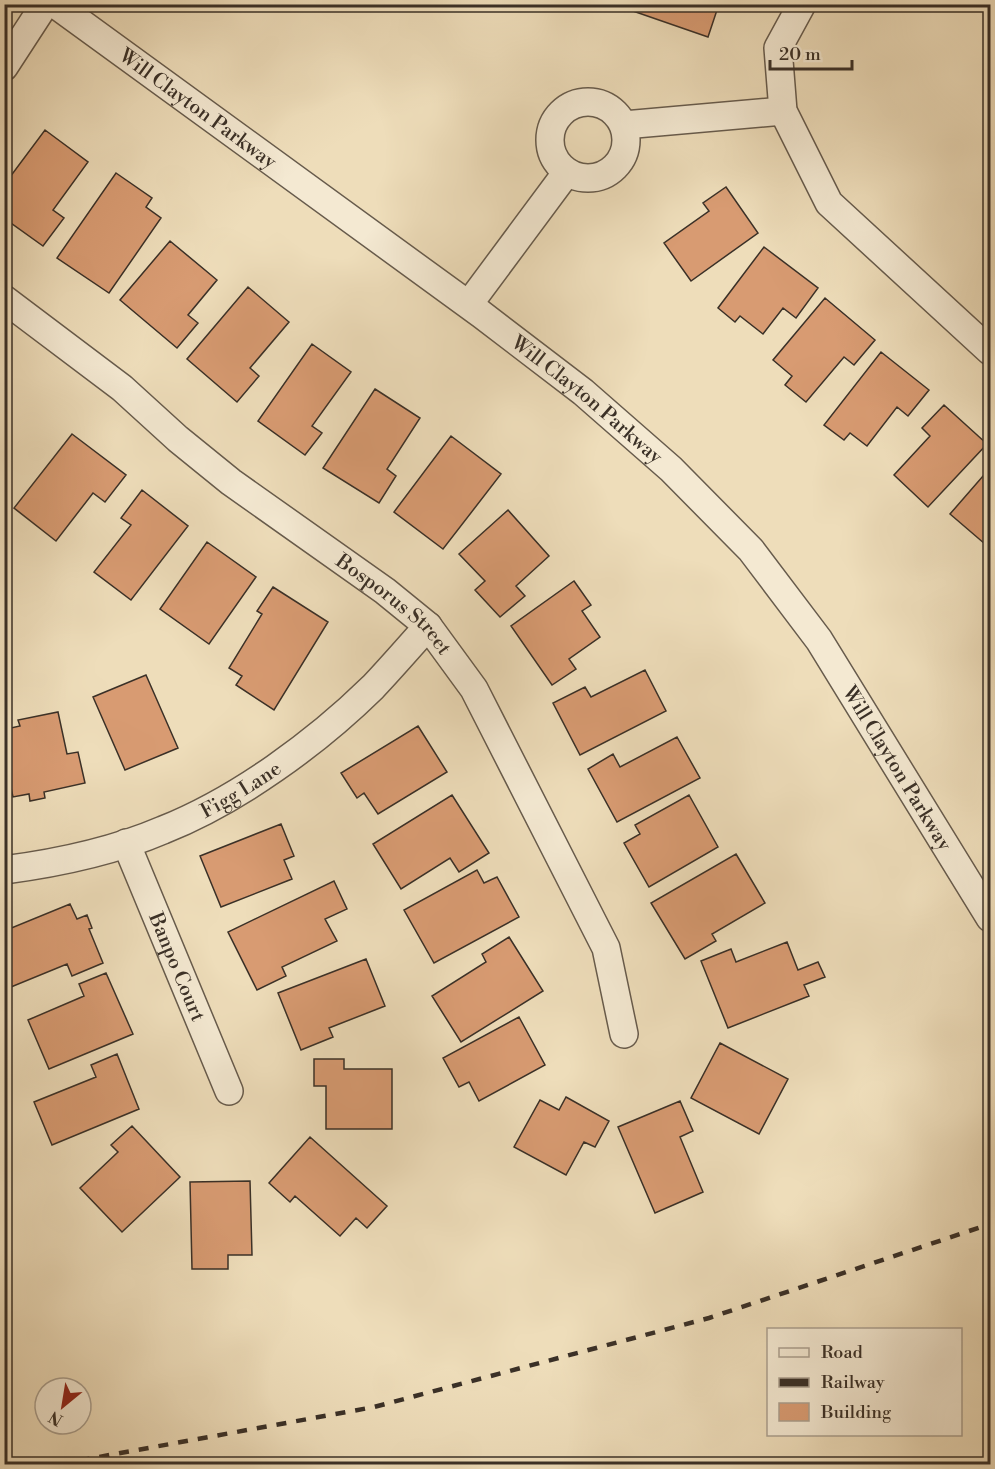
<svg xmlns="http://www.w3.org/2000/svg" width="995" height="1469" font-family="'Libre Bodoni',serif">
	<rect width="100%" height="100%" fill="#eeddba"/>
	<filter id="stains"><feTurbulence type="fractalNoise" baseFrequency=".00333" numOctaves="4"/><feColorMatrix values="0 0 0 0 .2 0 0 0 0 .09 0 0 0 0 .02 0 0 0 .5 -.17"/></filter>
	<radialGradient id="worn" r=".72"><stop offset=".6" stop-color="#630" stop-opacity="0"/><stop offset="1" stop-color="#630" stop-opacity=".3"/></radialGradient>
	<!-- building -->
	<path fill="#d89b72" stroke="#3a3027" stroke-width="1.5" d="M632,4H719L708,37L630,10Z
		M956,4H969L966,10Z
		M976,4H990V5L987,11Z
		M45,130L88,162L53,210L64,218L43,246L4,218V185Z
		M116,173L152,198L146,207L161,218L109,293L57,258Z
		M726,187L758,233L691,281L664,243L709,211L703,203Z
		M170,241L217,280L188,315L198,323L177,348L120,300Z
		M764,247L818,288L796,318L783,308L763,334L740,316L735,322L718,308Z
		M248,287L289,322L250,368L259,376L237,402L187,359Z
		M825,298L875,340L854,365L844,357L806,402L785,385L792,376L773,360Z
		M312,344L351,372L312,426L322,433L305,455L258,421Z
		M881,352L929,390L908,416L897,407L867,446L850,433L844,440L824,425Z
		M375,389L420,418L387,469L396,476L379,503L323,468Z
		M944,405L987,444L928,507L894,475L930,436L922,428Z
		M72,434L126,475L105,502L93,493L56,541L14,508Z
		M451,436L501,474L443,549L394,512Z
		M990,468V538L985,544L950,514Z
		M142,490L188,526L131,600L94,572L131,525L121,518Z
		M508,510L549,556L516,586L525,596L500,617L475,590L485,581L459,554Z
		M207,542L256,577L209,644L160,609Z
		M574,581L591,605L582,611L600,637L569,659L576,669L552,685L511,626Z
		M273,587L328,622L274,710L236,685L242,676L229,668L262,614L257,611Z
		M645,670L666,711L580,755L553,703L585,687L591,697Z
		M146,675L178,748L125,770L93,697Z
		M58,712L67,754L78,752L85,783L44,792L45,798L30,801L29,794L13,797L4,756L6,729L20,726L18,720Z
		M418,726L447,772L378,814L364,793L357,798L341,773Z
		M677,737L700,778L617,822L588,769L613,754L620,767Z
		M452,795L489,853L459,872L450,858L401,889L373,844Z
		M689,795L718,847L649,887L624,843L640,834L635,825Z
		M281,824L294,856L284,860L292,879L221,907L200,856Z
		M736,854L765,903L712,934L716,941L685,959L651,903Z
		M477,870L484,883L497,877L519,917L434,963L404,910Z
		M334,881L347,909L325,919L337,941L282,967L286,976L257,990L228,932Z
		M70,904L77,919L87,915L92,928L89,929L103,963L72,976L67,964L11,987L4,970V931Z
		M509,937L543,991L461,1042L432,996L486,962L482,954Z
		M787,942L798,970L818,962L825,977L804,985L809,996L728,1028L701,961L731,949L736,962Z
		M366,959L385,1006L329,1028L333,1037L301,1050L278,993Z
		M106,973L133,1034L49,1069L28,1020L84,996L79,984Z
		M519,1017L545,1065L479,1101L469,1082L459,1087L443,1058Z
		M720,1043L788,1079L759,1134L691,1098Z
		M117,1054L139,1109L52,1145L34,1102L96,1077L91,1065Z
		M314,1059H344V1069H392V1129H326V1086H314Z
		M566,1097L609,1121L595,1147L584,1142L566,1175L514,1147L540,1100L559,1110Z
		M680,1101L693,1131L680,1137L703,1192L655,1213L618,1127Z
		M132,1126L180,1177L122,1232L80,1188L118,1152L111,1145Z
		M310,1137L387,1206L367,1228L356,1218L340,1236L295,1196L290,1202L269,1183Z
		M250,1181L252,1255H228V1269H192L190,1182Z"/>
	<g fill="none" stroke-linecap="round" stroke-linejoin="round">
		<!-- minor casing -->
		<g stroke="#675b4c" stroke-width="30">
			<g id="minor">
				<path id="s1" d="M55,4L481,314L583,392L671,469L751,550L819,640L990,918"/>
				<path d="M802,4L778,48L783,111L829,203L990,351"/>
				<path d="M4,67L45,4"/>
				<circle cx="588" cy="140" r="38"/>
				<path d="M624,125L783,111"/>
				<path id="s2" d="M4,299L122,388L178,439L231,482L385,591L428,626L474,689L606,948L624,1034"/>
				<path d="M469,304L567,172"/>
				<path id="s3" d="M126,843L229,1091"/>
				<path id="s4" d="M4,870C58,863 114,851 163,830C238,800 316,743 373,687C392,667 410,646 428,626"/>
			</g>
		</g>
		<!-- minor -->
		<use href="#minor" stroke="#f4e9d2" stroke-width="27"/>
		<!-- rail -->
		<path stroke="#3a3027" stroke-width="4.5" stroke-dasharray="10 10" stroke-linecap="butt" d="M60,1464L374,1407L709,1318L990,1224"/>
	</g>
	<g text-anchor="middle" stroke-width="5" stroke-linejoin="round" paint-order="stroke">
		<!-- street labels -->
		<g font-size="20" fill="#3a3027" stroke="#f4e9d2">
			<text dy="7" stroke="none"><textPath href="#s1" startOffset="177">Will Clayton Parkway</textPath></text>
			<text dy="7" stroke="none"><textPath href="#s1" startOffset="663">Will Clayton Parkway</textPath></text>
			<text dy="7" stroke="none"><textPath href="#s2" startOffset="496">Bosporus Street</textPath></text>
			<text dy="7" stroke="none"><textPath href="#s1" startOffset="1149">Will Clayton Parkway</textPath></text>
			<text dy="7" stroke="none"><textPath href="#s4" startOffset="252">Figg Lane</textPath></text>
			<text dy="7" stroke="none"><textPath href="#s3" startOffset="134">Banpo Court</textPath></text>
		</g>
	</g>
	<!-- margin -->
	<rect width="995" height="1469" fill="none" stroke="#eeddba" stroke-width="24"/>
	<rect x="6" y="6" width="983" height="1457" fill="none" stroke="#3a3027" stroke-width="3"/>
	<rect x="12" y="12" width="971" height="1445" fill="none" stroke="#3a3027" stroke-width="1.5"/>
	<!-- legend -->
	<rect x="767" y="1328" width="195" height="108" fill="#f4e9d2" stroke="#aa9f8e" stroke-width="1.5"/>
	<rect x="779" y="1348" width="30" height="9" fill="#f4e9d2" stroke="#aa9f8e" stroke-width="1.5"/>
	<text x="821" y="1358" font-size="18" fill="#3a3027">Road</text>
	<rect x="779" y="1378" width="30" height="9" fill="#3a3027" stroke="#aa9f8e" stroke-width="1.5"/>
	<text x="821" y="1388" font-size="18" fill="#3a3027">Railway</text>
	<rect x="779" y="1403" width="30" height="18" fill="#d89b72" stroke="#aa9f8e" stroke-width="1.5"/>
	<text x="821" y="1418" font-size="18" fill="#3a3027">Building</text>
	<!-- north arrow -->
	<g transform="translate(63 1406) rotate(210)"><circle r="28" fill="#f4e9d2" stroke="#aa9f8e" stroke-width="1.5"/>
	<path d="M0-4.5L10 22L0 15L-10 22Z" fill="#8f2418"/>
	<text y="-9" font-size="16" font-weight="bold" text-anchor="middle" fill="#3a3027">N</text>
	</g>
	<!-- scale -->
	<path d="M770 60v9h82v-9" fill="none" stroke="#3a3027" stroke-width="3"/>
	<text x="779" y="60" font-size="18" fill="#3a3027" stroke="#f4e9d2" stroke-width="4.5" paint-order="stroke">20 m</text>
	<rect width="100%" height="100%" filter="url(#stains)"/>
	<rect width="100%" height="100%" fill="url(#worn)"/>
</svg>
